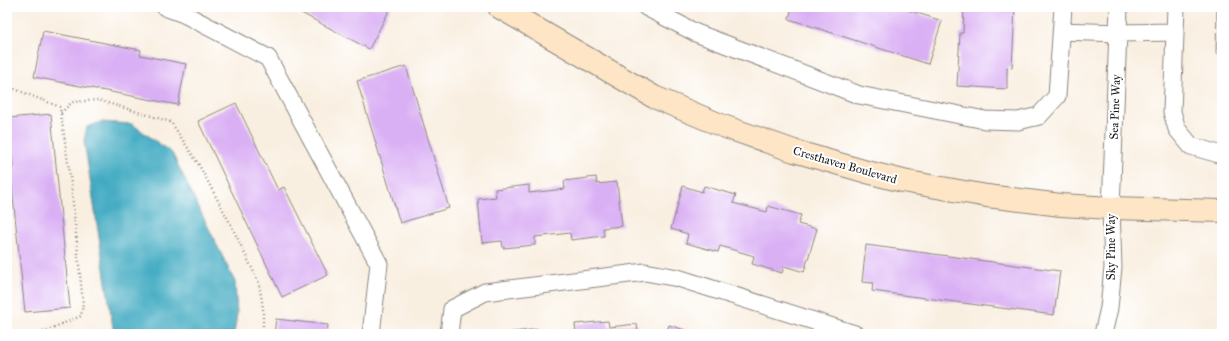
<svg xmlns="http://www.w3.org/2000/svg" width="1229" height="341" font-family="'IM FELL Great Primer',serif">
	<rect width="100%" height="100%" fill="#fff"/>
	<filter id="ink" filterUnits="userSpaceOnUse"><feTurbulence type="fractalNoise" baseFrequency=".025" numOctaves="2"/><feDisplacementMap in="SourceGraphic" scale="8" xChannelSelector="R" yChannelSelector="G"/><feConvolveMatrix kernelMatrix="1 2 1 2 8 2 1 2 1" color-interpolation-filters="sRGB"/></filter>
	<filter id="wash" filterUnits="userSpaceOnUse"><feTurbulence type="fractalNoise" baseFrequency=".012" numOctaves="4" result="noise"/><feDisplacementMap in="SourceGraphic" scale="16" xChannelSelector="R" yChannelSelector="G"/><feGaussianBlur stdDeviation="0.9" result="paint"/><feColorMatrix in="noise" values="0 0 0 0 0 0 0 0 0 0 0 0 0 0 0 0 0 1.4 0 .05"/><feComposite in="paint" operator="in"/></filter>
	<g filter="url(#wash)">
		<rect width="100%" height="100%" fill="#f9efe1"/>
		<!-- water -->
		<path fill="#43abc2" stroke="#30646f" d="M101,122L132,124L172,153L235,282L237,314L234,334H114L84,140L87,127Z"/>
		<g id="blocks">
			<!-- building -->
			<path fill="#dab0f4" d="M290,7H391L369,49Z
				M742,7H752L750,11Z
				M792,7H899L942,21L928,64L789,19Z
				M964,7H1015L1012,68L1007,67V89L957,86L960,33H963Z
				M1217,7H1222V53H1216Z
				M43,31L141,50L140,55L186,64L178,105L34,77Z
				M406,66L449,208L400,223L357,81Z
				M236,103L278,190L284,187L328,275L282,297L198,121Z
				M51,114L70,308L25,312L10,168L13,167L8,118Z
				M596,177L597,184L617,182L622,226L603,228L604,236L571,240L570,233L535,237V245L503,248L502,241L482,243L478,199L496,197L495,189L529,185V193L565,189L564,181Z
				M683,186L702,192L704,186L736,195L733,203L767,212L768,206L801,215L798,224L817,229L804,272L784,266L782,273L752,264L754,256L720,246L718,252L686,243L688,234L671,229Z
				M866,245L1060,271L1054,315L872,291L873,283L862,282Z
				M276,319L328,325L327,334H274Z
				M608,321L609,327L637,324L638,334H576L575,324Z
				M669,325L698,334H666Z
				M539,329L540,334H504V333Z"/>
		</g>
	</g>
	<g filter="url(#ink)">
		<use href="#blocks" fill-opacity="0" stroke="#8a867e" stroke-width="1"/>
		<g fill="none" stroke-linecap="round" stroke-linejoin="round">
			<!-- street casing -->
			<g stroke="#8a867e" stroke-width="19">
				<path id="street" d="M165,7L184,14L268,58L379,264L371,334
					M646,7L696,33L859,95L985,120L1018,121L1039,116L1057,96L1063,7
					M1176,7L1172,112L1177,129L1191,146L1222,155
					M1062,31L1118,33L1175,32
					M449,334L452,309L485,292L645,272L678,278L855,334
					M1103,334L1109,308L1113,267L1111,208L1119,7"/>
			</g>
			<!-- secondary casing -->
			<g stroke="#8a867e" stroke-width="24">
				<path id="secondary" d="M499,7L654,97L723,126L794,151L867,172L903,181L987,196L1061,205L1111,208L1222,211"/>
			</g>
			<!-- path -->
			<path stroke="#8a867e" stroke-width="2.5" stroke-dasharray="1 3" stroke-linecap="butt" d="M7,86L60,107L71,184L83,304L81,316L38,334
				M61,113L72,102L98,100L171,122L199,165L231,225L259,283L263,308V334"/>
			<!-- street -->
			<use href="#street" stroke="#fff" stroke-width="17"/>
			<!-- secondary -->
			<use href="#secondary" stroke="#fde5c5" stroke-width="22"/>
		</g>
	</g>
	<g text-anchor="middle" stroke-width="4" stroke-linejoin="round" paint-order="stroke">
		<!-- street labels -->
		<g font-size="12" fill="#1c1c1c" stroke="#fff">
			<text transform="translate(1115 107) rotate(-88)" y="4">Sea Pine Way</text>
			<text transform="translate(845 165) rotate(16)" y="4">Cresthaven Boulevard</text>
			<text transform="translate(1111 247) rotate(-90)" y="4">Sky Pine Way</text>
		</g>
	</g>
	<!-- margin -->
	<rect width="1229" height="341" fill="none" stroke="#fff" stroke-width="24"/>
</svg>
